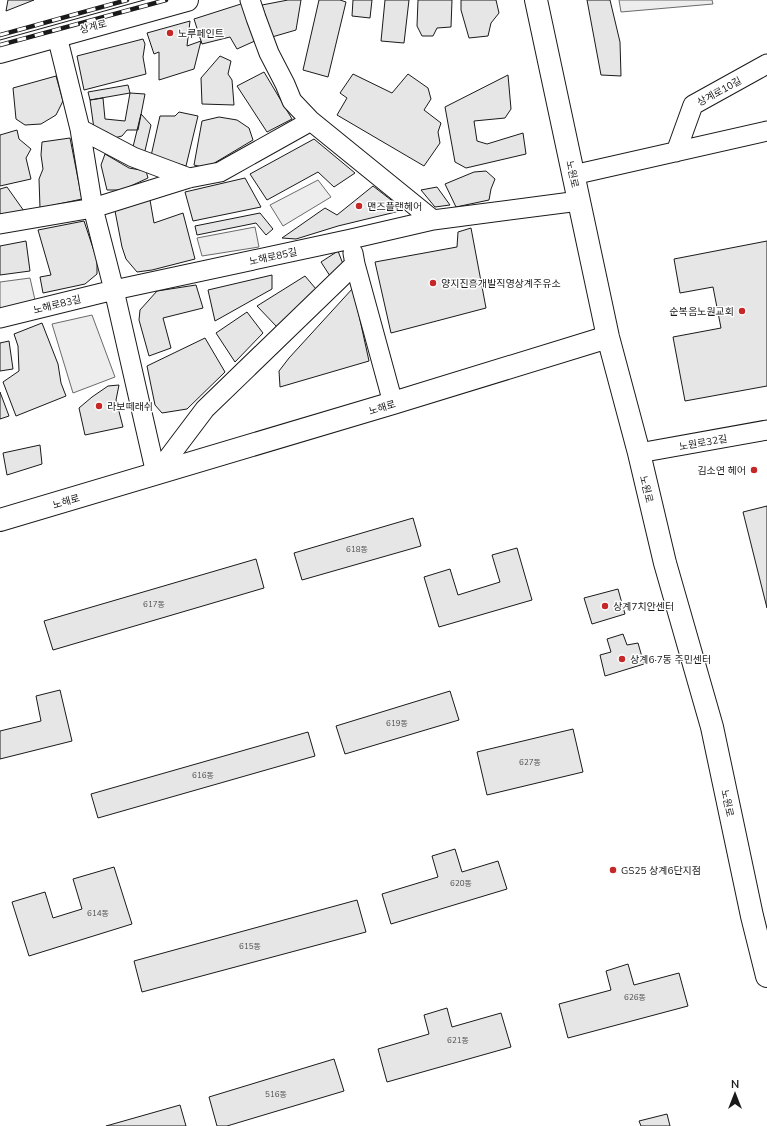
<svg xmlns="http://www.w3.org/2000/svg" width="767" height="1126" font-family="'Nunito Sans','Noto Sans KR',sans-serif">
	<rect width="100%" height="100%" fill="#fff"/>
	<!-- built -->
	<path fill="#ededed" stroke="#6a6a6a" d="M619,0H712L713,4L621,12Z
		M318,180L331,197L283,226L270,205Z
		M255,227L259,247L202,256L197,238Z
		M30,278L35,300L0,309V282Z
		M92,315L115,377L73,393L52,324Z"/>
	<!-- building -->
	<path fill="#e6e6e6" stroke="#1a1a1a" d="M8,0H34L6,11Z
		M288,0H301L296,30L272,37L262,5Z
		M319,0H340L346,2L328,77L303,70Z
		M353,0H372L370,18L352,16Z
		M385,0H409L404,43L381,41Z
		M418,0H452L451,27L437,28L433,36H422L417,26Z
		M461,0H496L499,13L491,23L488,36L469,38L461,10Z
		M587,0H610L620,42L621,76L601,75Z
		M244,3L257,40L237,49L230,37L202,44L194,19Z
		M190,21L187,46L201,41L194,69L159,80V52L154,54L147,33Z
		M143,39L145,44L143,57L146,74L84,90L77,56Z
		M220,56L231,61L228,74L232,80L234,105L202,104L201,78Z
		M264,72L292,119L267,132L237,86Z
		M353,74L392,93L408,74L428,88L431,99L424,110L441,123L438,132L440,143L424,166L337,115L347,98L340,93Z
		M508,75L511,109L505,118L474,121L477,141L487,144L523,133L526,154L466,168L455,162L445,107Z
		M56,76L63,101L56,115L41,124L25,125L16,119L13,88Z
		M128,85L130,93L90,100L88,92Z
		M130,93L145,94L138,130H127L122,136L114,138L107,132L94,129L90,100L103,98L105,119L125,121Z
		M179,112L198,116L186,166L151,156L160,116H175Z
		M141,114L151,125L144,155L132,151Z
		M219,117L237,120L249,128L253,140L206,168L194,165L202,121Z
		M17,130L19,139L31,149L26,158L31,179L0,186V135Z
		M70,138L82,199L40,208L39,179L43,169L41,155L42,142Z
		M314,139L355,173L334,187L318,172L267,200L250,174Z
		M105,154L129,168L146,171L148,178L122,190H107L101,165Z
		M486,171L495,179L491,189L489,200L456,207L445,184L474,172Z
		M245,178L261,207L193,221L185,192Z
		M373,186L404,210L338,226L296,239L282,238L325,208L337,215Z
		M7,187L24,211L0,215V189Z
		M437,187L450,205L435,207L421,190Z
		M150,200L154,223L183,213L195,259L152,270L137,272L126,259L122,247L115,211Z
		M260,213L273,229L266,235L256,223L197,235L195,226Z
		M84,221L97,260V274L85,284L43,293L40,277L51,275L38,230Z
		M471,228L486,308L391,333L375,262L457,247L458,232Z
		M26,241L30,271L0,275V246Z
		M767,241V386L685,401L673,337L721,328L713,287L680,293L674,259Z
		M338,251L343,264L330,276L321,262Z
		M272,275V289L215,321L208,290Z
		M305,276L316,289L277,327L257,306Z
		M196,285L203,308L163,318L171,348L149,356L139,320L140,310L157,291Z
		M353,288L369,361L280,387L279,371L289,358Z
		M247,312L263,333L235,362L216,333Z
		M42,323L58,364L61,383L66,396L16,416L3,382L19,371L18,346L14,334Z
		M205,338L225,372L187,409L162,413L155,405L147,366Z
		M9,341L13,369L0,371V343Z
		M119,385L116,400L123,427L85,435L79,408L92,397L108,386Z
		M0,392L9,416L0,419Z
		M40,445L42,464L7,475L3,453Z
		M767,506V608L743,512Z
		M413,518L421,546L302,580L294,553Z
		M517,548L532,600L439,627L424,577L450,569L458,595L500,582L492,555Z
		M256,559L264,588L53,650L44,621Z
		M618,589L625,614L592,624L584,598Z
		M623,634L627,645L638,643L644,664L605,676L600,655L611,652L607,639Z
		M60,690L72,741L0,759V731L41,721L36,696Z
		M450,691L459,720L345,754L336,726Z
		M573,729L583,772L487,795L477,752Z
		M308,732L315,756L98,818L91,794Z
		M455,849L462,872L498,861L507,889L391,924L382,894L438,877L432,856Z
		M114,867L132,924L29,956L12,902L45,892L53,918L82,909L73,879Z
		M357,900L366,932L142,992L134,961Z
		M628,964L634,985L679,973L688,1006L568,1038L559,1004L611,990L606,971Z
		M447,1008L452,1027L501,1013L511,1047L387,1082L378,1049L429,1034L424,1015Z
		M334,1059L344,1091L227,1126H217L209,1097Z
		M180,1105L186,1126H106Z
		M667,1114L670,1126H641L639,1121Z"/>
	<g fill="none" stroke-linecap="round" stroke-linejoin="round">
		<!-- minor casing -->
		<g stroke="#1a1a1a" stroke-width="21">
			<path id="minor" d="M250,0L256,18L269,53L285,84L292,101L311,121L433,220
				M57,36L80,129L93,208L114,290L156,474
				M80,129L133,157L189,178
				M676,152L693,105L767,64
				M573,175L767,131
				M0,224L93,208L189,178L220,172L311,121
				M353,253L355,264L393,403
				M0,318L114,290L351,239L433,220L579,201
				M639,453L767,430
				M156,474L205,409L355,264"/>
		</g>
		<!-- secondary casing -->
		<g stroke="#1a1a1a" stroke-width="24">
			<path id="secondary" d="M536,0L608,337L639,453L665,563L712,727L752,916L767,976
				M0,52L187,0
				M0,520L393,403L608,337"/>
		</g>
		<!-- minor -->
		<use href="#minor" stroke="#fff" stroke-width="19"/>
		<!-- secondary -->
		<use href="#secondary" stroke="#fff" stroke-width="22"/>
		<!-- rail casing -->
		<g stroke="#1a1a1a" stroke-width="4.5">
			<path id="rail" d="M0,35L127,0
				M0,45L166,0"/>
		</g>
		<!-- rail -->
		<use href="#rail" stroke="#fff" stroke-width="3" stroke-dasharray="9" stroke-linecap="butt"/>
	</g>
	<!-- markers -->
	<g fill="#c62828" stroke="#fff" stroke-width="1.5">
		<circle cx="170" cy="33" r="4"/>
		<circle cx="359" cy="206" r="4"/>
		<circle cx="433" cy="283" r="4"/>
		<circle cx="742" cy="311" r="4"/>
		<circle cx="99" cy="406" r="4"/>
		<circle cx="754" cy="470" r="4"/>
		<circle cx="605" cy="606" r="4"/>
		<circle cx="622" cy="659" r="4"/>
		<circle cx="613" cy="870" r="4"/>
	</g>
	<g text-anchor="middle" stroke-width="3" stroke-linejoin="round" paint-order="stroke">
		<!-- number labels -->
		<g font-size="8" fill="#4d4d4d">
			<text x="357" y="552">618동</text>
			<text x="154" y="607">617동</text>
			<text x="397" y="726">619동</text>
			<text x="530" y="765">627동</text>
			<text x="203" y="778">616동</text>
			<text x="461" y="886">620동</text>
			<text x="98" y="916">614동</text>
			<text x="250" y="949">615동</text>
			<text x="635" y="1000">626동</text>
			<text x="458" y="1043">621동</text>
			<text x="276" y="1097">516동</text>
		</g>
		<!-- street labels -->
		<g font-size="10" fill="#1a1a1a" stroke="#fff">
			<text transform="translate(93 26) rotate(-15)" y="4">상계로</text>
			<text transform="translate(719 91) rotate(-29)" y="4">상계로10길</text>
			<text transform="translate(573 174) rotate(78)" y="4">노원로</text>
			<text transform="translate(273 256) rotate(-12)" y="4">노해로85길</text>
			<text transform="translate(57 304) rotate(-14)" y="4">노해로83길</text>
			<text transform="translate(382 407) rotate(-17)" y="4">노해로</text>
			<text transform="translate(703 442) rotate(-10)" y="4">노원로32길</text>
			<text transform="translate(647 489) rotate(76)" y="4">노원로</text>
			<text transform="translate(66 501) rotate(-16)" y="4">노해로</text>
			<text transform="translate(728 803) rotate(78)" y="4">노원로</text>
		</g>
		<!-- poi labels -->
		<g font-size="10" fill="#1a1a1a" stroke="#fff" text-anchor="start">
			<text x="178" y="37">노루페인트</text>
			<text x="367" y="210">맨즈플랜헤어</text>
			<text x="441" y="287">양지진흥개발직영상계주유소</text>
			<text x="734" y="315" text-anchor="end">순복음노원교회</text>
			<text x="107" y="410">라보떼래쉬</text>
			<text x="746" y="474" text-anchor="end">김소연 헤어</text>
			<text x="613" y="610">상계7치안센터</text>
			<text x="630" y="663">상계6·7동 주민센터</text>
			<text x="621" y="874">GS25 상계6단지점</text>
		</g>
	</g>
	<!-- north arrow -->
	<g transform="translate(735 1094)" stroke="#ffffff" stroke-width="3" paint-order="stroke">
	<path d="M0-3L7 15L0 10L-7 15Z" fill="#1a1a1a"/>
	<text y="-6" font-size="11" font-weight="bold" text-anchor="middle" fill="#1a1a1a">N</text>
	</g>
</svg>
